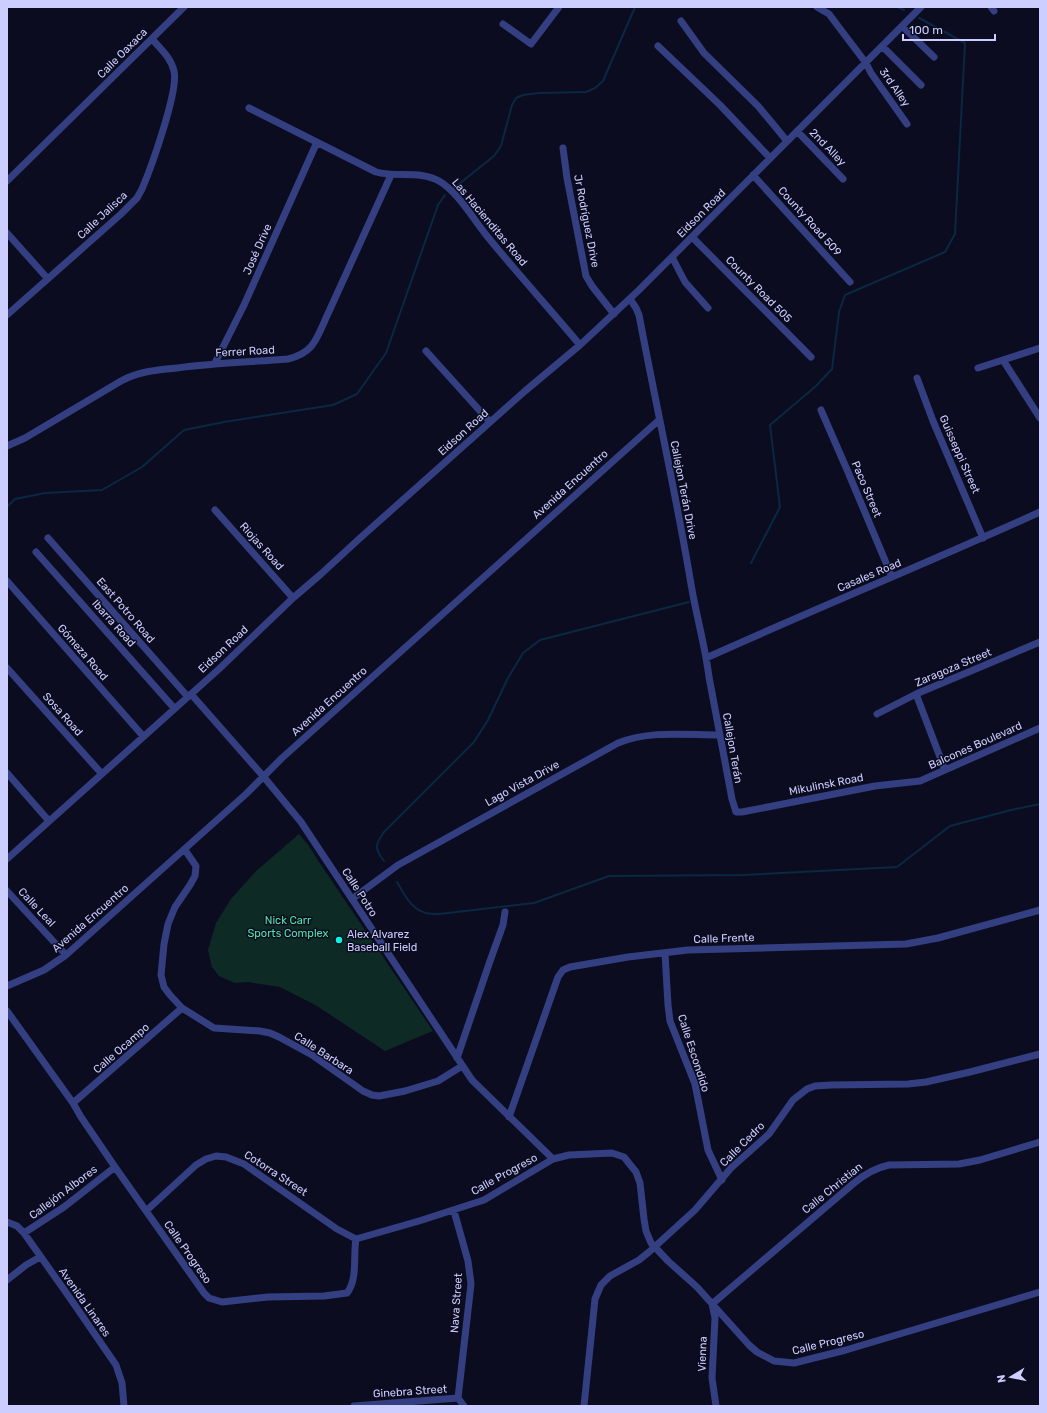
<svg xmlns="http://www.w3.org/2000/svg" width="1047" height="1413" font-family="Rubik,sans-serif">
	<rect width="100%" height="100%" fill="#0c0c20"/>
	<!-- green -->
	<path fill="#0e2a25" d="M299,834L309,846L317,859L433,1031L385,1051L317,1006L280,987L247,982L235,983L219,976L212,967L208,950L216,923L231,899L256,871Z"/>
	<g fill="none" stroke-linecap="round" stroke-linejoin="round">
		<!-- stream -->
		<path stroke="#092842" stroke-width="2" d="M897,7L904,10
			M454,188L494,156L501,146L512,105L516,98L523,95L539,93L586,92L595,88L603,81L635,7
			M7,507L15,499L45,493L102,490L142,467L184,430L224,422L333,405L357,394L386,353L438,205L445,195
			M751,563L780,507L770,425L816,386L832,369L839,312L845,295L945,252L955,234L965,43L919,18
			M384,861C374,848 375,845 384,832L474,742L488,720L508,678L523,653L540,640L689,602
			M397,882C404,894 411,909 426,913C430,914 435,914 439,914L534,903L609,876L743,875L897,867L950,826L1011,810L1040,804"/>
		<!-- minor -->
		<path stroke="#343f82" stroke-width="7" d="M817,7L829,14L844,34L866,63L871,73L907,124
			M991,7L994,11
			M681,21L704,53L758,106L787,141
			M503,24L531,44L559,7
			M902,26L934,57
			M658,46L720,105L770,158
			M882,46L921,85
			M249,108L376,172C397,178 420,170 439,181C457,191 474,220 487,236C517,273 549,308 580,345
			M797,131L843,179
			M563,148L567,178L586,276L592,286L614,314
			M753,175L850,282
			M7,181L184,7
			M7,233L48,279
			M692,237L811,357
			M672,257L685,282L708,308
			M630,299L636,308L639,315C656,405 676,494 691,584C696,615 705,645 709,677L732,799L736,812H742L875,786L920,781L1040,728
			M7,315L121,214L137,198L142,189C151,168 179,90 174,71C171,58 161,49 152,39
			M426,351L490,422
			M1003,360L1040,418
			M215,363L244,305L317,142
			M978,368L1040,348
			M917,378L933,421L983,538
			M821,410L848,472L892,577
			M7,446L25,438L121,381C139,371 157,370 177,368C214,363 251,362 288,359C313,353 316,340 326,318L391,175
			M215,510L293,598
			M48,538L188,697
			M36,552L174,708
			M7,581L143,736
			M706,658C817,608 930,562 1040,512
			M7,668L102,774
			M191,694L263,776L301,822L472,1080L553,1159
			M916,694L945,770
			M877,714L916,694L1040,642
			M7,773L49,821
			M185,850L196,866L195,876L190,885L175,907L168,924L164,944L161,975L164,987L170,995L182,1008L214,1028L260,1031L270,1033L279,1037L312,1055L363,1091L372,1095L379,1096L405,1091L438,1081L462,1066
			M7,859L219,669L293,598L321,574L359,539L525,391L580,345L639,290L921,7
			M7,891L66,955
			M352,899L398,865L618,743C650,730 686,735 720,735
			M665,953L668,1005L670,1021L695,1084L708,1150L722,1180
			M7,986L44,970L66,955L246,794L282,758L659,420
			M7,1011L73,1103L81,1117L115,1167L204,1293L209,1298L222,1302L268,1297L324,1296L347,1293C358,1279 353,1256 356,1239L419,1221L484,1200L553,1159L569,1155L612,1153L624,1157L636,1172L640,1183L644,1219L646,1231L651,1243L668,1261L697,1287L749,1345L757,1352L774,1361L794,1363L846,1350L1040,1292
			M457,1058L490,961L503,925L505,912
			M73,1103L182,1008
			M509,1117L558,977L563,970L570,967L628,957L688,950L906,944L938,938L1040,910
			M146,1211L196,1165L206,1159L216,1156L226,1157L244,1164L337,1229L356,1239
			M454,1211L468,1261L471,1284L458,1398
			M7,1222L17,1226L24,1233L65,1291L72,1301L116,1365L122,1383L124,1406
			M24,1233L64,1207L115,1167
			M7,1280L26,1265L40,1257
			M354,1406L458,1398L464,1406
			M584,1406L595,1299L601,1285L610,1276L639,1260L649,1252L695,1210L731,1168L769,1134L793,1100L807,1089L815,1086L831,1085L908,1084L926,1082L970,1072L1040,1054
			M716,1406L712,1378L715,1318L712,1304L854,1183C865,1174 875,1168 889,1165L959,1164L980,1160L1040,1142"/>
	</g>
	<!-- markers -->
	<circle fill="#00f6e4" stroke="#0c0c20" stroke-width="1.5" cx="339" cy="940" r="4"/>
	<g text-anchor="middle" stroke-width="3" stroke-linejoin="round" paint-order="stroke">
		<!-- street labels -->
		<g font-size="11" fill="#cbceff" stroke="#0c0c20">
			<text transform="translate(122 53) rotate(-45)" y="4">Calle Oaxaca</text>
			<text transform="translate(895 87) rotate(55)" y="4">3rd Alley</text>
			<text transform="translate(828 147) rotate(46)" y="4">2nd Alley</text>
			<text transform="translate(701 213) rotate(-45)" y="4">Eidson Road</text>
			<text transform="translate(102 215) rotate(-43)" y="4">Calle Jalisca</text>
			<text transform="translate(587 221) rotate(79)" y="4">Jr Rodríguez Drive</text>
			<text transform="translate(810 221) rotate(48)" y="4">County Road 509</text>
			<text transform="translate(490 222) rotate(50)" y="4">Las Hacienditas Road</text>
			<text transform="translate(257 249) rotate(-66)" y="4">José Drive</text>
			<text transform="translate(759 289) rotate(45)" y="4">County Road 505</text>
			<text transform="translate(245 351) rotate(-3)" y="4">Ferrer Road</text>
			<text transform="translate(463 432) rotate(-42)" y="4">Eidson Road</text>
			<text transform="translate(960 454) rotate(66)" y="4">Guisseppi Street</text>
			<text transform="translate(570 484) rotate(-42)" y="4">Avenida Encuentro</text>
			<text transform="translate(867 489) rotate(67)" y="4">Paco Street</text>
			<text transform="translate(684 490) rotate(79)" y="4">Callejon Terán Drive</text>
			<text transform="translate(262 546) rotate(48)" y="4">Riojas Road</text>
			<text transform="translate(869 575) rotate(-23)" y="4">Casales Road</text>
			<text transform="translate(126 610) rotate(49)" y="4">East Potro Road</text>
			<text transform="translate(114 623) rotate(48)" y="4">Ibarra Road</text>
			<text transform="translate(223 649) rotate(-43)" y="4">Eidson Road</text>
			<text transform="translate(83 652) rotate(49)" y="4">Gómeza Road</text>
			<text transform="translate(953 667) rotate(-23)" y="4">Zaragoza Street</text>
			<text transform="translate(329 701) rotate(-42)" y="4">Avenida Encuentro</text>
			<text transform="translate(63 714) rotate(48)" y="4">Sosa Road</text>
			<text transform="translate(975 745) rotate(-24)" y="4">Balcones Boulevard</text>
			<text transform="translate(733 748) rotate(80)" y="4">Callejon Terán</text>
			<text transform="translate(522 783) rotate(-29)" y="4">Lago Vista Drive</text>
			<text transform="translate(826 784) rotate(-11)" y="4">Mikulinsk Road</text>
			<text transform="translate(360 892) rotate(57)" y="4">Calle Potro</text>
			<text transform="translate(37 907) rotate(47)" y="4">Calle Leal</text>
			<text transform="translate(90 918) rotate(-41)" y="4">Avenida Encuentro</text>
			<text transform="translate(724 938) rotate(-2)" y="4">Calle Frente</text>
			<text transform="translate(121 1048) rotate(-41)" y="4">Calle Ocampo</text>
			<text transform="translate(324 1053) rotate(33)" y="4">Calle Barbara</text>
			<text transform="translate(694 1053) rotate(72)" y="4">Calle Escondido</text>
			<text transform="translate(742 1144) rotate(-45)" y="4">Calle Cedro</text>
			<text transform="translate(276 1173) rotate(33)" y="4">Cotorra Street</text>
			<text transform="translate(504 1174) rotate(-29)" y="4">Calle Progreso</text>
			<text transform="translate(832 1188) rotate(-39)" y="4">Calle Christian</text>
			<text transform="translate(63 1192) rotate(-37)" y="4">Callejón Albores</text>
			<text transform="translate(188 1252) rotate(55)" y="4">Calle Progreso</text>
			<text transform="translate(85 1302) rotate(55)" y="4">Avenida Linares</text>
			<text transform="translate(456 1303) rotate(-86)" y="4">Nava Street</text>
			<text transform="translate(828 1342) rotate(-14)" y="4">Calle Progreso</text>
			<text transform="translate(702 1354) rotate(-88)" y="4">Vienna</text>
			<text transform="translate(410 1391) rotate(-4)" y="4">Ginebra Street</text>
		</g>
		<!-- park labels -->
		<g font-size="11" fill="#51e4a6" stroke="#0c0c20">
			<text x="288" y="924">Nick Carr<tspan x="288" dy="13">Sports Complex</tspan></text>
		</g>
		<!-- poi labels -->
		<g font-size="11" fill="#cbceff" stroke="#0c0c20" text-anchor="start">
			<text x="347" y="938">Alex Alvarez<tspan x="347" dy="13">Baseball Field</tspan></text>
		</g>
	</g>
	<!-- border -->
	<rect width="1047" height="1413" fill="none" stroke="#cbceff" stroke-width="16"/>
	<!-- north arrow -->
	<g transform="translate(1011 1377) rotate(260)" stroke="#0c0c20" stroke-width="3" paint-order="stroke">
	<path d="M0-3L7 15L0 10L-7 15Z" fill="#cbceff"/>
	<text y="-6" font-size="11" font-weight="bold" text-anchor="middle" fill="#cbceff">N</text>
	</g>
	<!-- scale -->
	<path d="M903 34v6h92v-6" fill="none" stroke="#cbceff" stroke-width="2"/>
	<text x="909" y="34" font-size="12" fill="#cbceff" stroke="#0c0c20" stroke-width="3" paint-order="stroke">100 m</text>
</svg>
